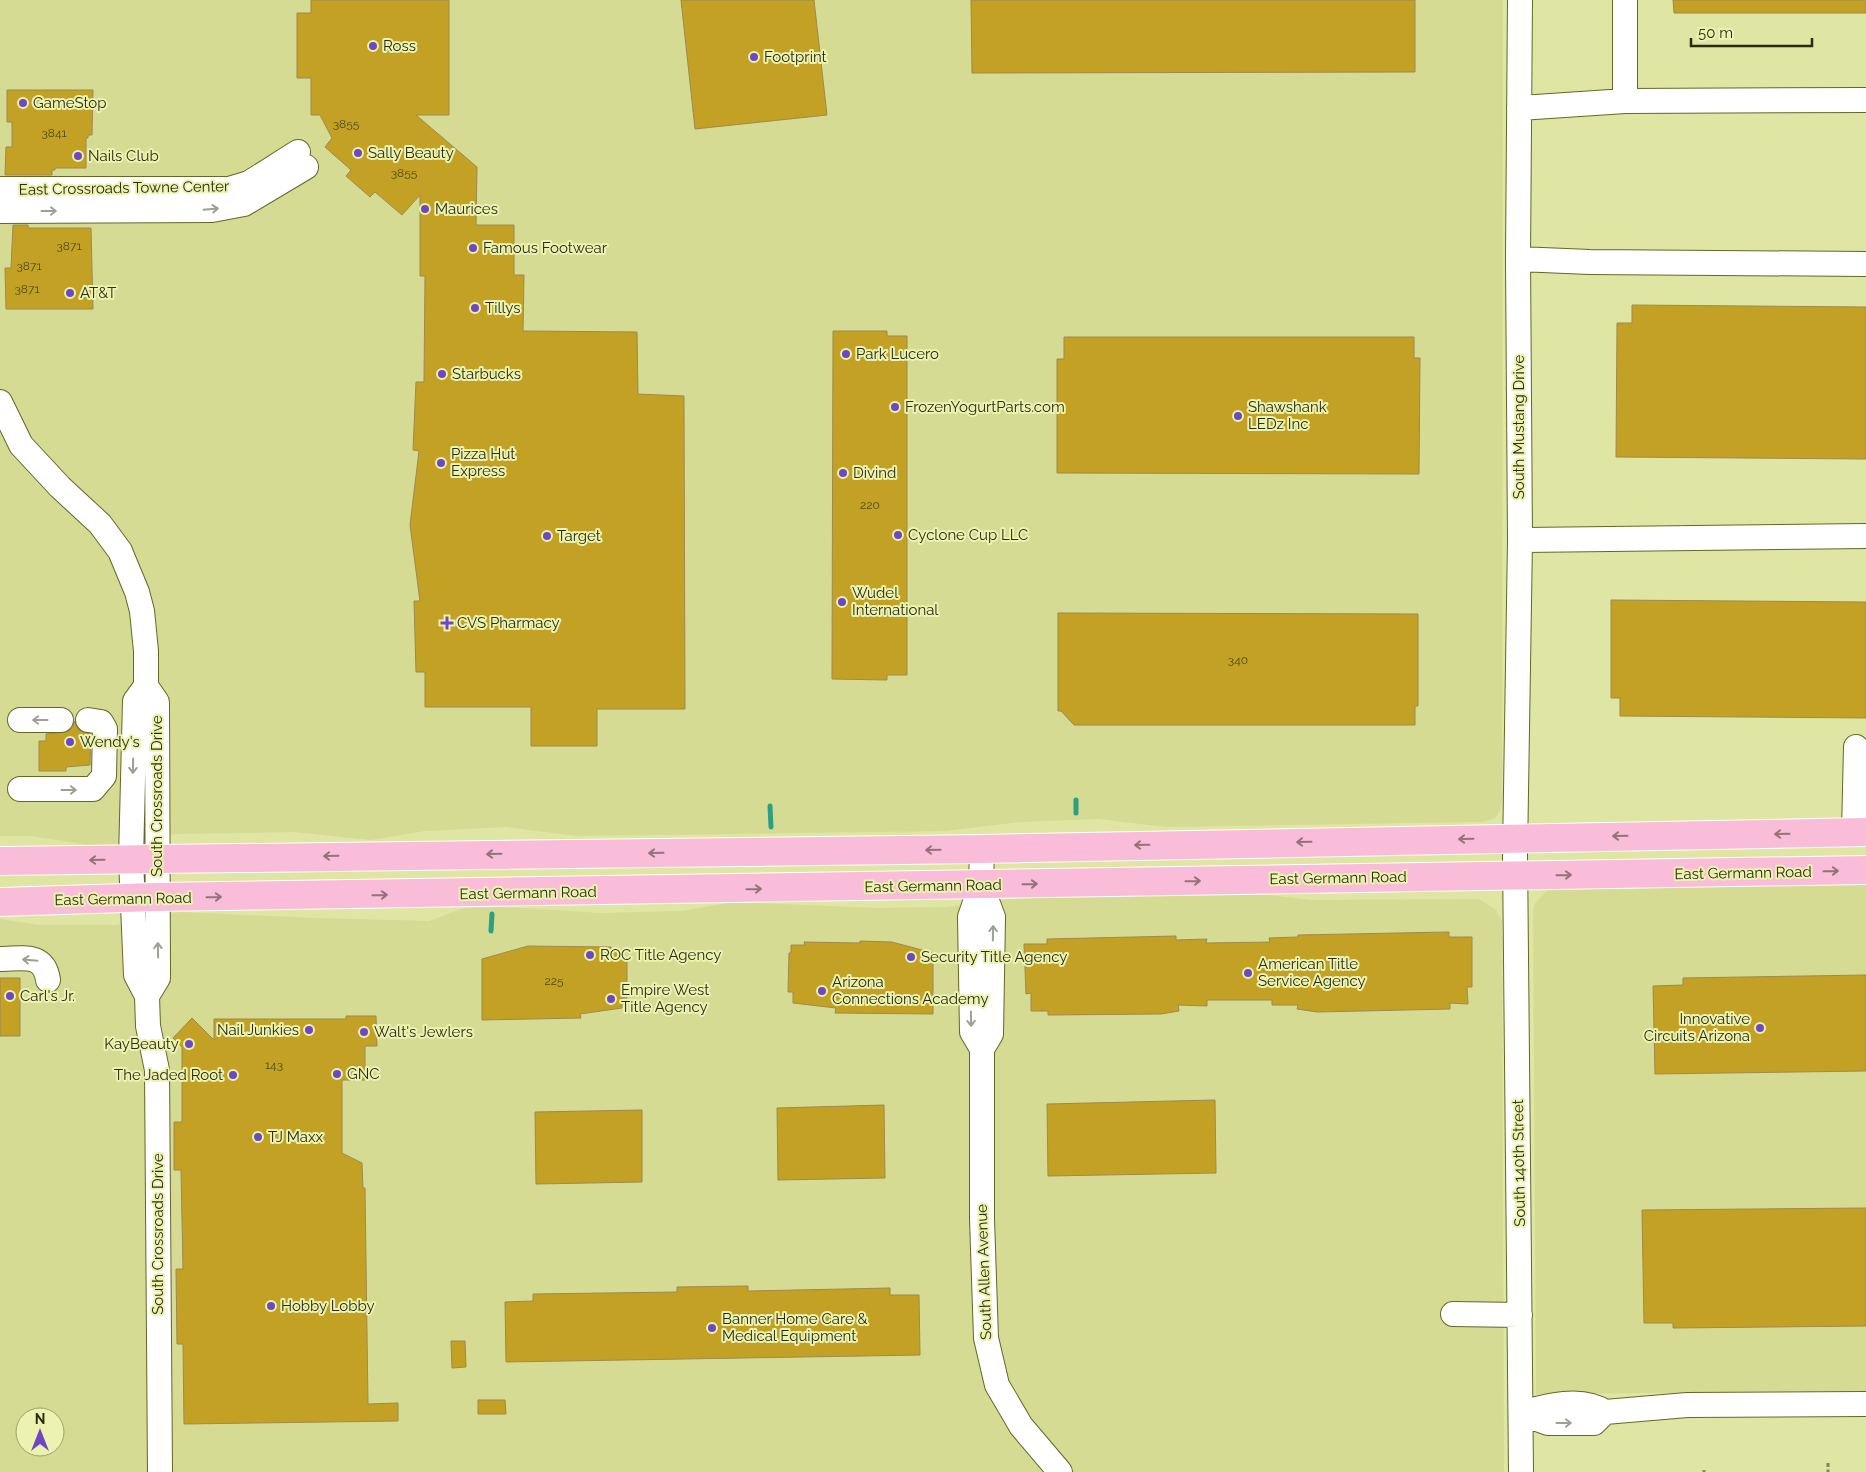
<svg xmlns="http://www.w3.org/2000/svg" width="1866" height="1472" font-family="Raleway,sans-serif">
	<rect width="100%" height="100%" fill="#dfe5a3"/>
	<!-- built -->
	<path fill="#d5db92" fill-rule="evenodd" d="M0,0H1503L1502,799L1500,811L1495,818L1483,822H1467L1167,827L1098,819L1020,822L944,831L576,836L507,827L424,831L371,840L294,832L176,834L116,844L88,845L31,836H0Z
		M1866,884V1391L1536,1394L1533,909L1535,903L1547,891L1557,889Z
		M1258,894L1313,900L1479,899L1496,910L1502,921L1504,1472H0V919L39,925H115L180,912L313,918L429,921L464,908L503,907L601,913L682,911L733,902L876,908L947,907L1018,898ZM25,1417H55V1447H25Z"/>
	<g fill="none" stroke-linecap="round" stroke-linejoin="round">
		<!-- stream -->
		<path stroke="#2da083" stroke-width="5" d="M1076,800V813
			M770,806L771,827
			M491,931L492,914"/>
	</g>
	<!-- building -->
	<path fill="#c3a125" stroke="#9e8a4d" d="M311,0H449V115H416L477,167L476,225H514V275H524L523,331L637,332L638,394L684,396L685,709H597V746H531V707H425V672H416L414,601H420L410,525L419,451L413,450L416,382H424L425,276H420V195L402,215L375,192L370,197L346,176L351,170L325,147L332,138L320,115H311V78H297V13H311Z
		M681,0H814L827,115L695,129Z
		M971,0H1415V72L972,73Z
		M1673,0H1866V13H1674Z
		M7,90H93L92,135H88V138H86V168H55V170H52V175H5L6,147H12V122H7Z
		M13,225H28V228H91L93,309H6L5,268H11Z
		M1632,305L1866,307V459L1616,457L1617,323H1632Z
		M833,331H887V336H907V675H887V680L832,679Z
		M1064,337H1414V358H1420L1419,474L1057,473V359H1064Z
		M1611,600L1866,602V718L1620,716V698H1611Z
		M1058,613L1418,614V706H1415V725H1074L1061,711H1058Z
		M75,721L79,730L91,734L90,765L66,767V771H39V741H46V734L67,732L73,727Z
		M1449,932V937H1472V987H1467L1468,1004L1450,1003V1009L1317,1012L1297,1009L1298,1005H1272V1000H1207V1006L1178,1005L1179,1011L1161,1014L1048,1015V1011H1031V993L1026,994L1024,944H1047V939L1176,936V940L1207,939L1206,943L1270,942L1269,938L1298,937V935Z
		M860,941L892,942L933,953V1014L835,1013L836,1008L793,1003V992H788L789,953H791V945H805L804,942L860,943Z
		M528,946L611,947V950H624V958H627V998H622V1008L580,1014L581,1018L482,1020V959Z
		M1866,975V1071L1655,1074L1653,986L1683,985V978Z
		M0,978H20V1036H0Z
		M346,1016H376L377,1046H365V1080H342V1153L362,1163L363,1188H365L368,1404L398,1403V1421L184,1424L183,1344H177L176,1269H183L181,1170H174V1122H182V1047L173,1038L192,1018L214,1040V1019H346Z
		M1215,1100L1216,1173L1048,1176L1047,1104Z
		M884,1105L885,1178L778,1180L777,1108Z
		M642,1110V1182L536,1184L535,1112Z
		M1866,1208V1326L1673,1328V1323H1644L1642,1210Z
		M748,1286V1291L890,1288V1295H919L920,1355L506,1362L505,1302L533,1301V1294L677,1292V1287Z
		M451,1341H465L466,1367L452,1368Z
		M478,1400H505L506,1414H478Z"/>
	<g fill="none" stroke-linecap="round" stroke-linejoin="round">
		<!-- minor casing -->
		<g stroke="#646729" stroke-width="26">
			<path id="minor" d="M1520,0L1518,259L1520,540L1515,854L1521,1472
				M1625,0V101L1866,100
				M1519,108L1625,101
				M0,189H229L249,183L298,152
				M0,211L212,210L244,204L306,167
				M1518,259L1590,262L1866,264
				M0,402L21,445L60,487L100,524L120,551L137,592L142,611L146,651V686L157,702L158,978L147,996
				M1520,540L1866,536
				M146,686L135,701L131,859L136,975L147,996L148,1026L157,1070L160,1472
				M20,720H61
				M20,789H93L104,776L105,729L101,722L88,720
				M1854,832L1856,747
				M982,849L981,885L970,917L972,1032L982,1049V1219L986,1338L997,1385L1021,1426L1060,1472
				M981,885L993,917L991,1034L982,1049
				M0,959C22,959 44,952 48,980
				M1453,1314L1520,1315
				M1521,1413L1548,1423H1594L1605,1412L1687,1405L1866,1404
				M1521,1413C1546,1406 1582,1396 1605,1412"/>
		</g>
		<!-- major casing -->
		<g stroke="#fff" stroke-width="30">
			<path id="major" d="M0,861L982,849L1866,832
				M0,902L156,897L1866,870"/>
		</g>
		<!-- path -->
		<path stroke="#818558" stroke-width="3" stroke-dasharray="4 2.5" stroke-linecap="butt" d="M1828,1463V1472
			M1704,1470V1472"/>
		<!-- minor -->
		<use href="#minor" stroke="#fff" stroke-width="24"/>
		<!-- major -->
		<use href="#major" stroke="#fabdd9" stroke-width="28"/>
	</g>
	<!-- one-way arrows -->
	<defs><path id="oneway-shaft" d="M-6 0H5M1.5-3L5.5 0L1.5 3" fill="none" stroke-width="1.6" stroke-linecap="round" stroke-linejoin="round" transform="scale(1.25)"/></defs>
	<g stroke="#9fa094">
		<use href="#oneway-shaft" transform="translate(211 209) rotate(-5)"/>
		<use href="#oneway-shaft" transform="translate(49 211)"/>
		<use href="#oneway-shaft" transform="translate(40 720) rotate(180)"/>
		<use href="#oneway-shaft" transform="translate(133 766) rotate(91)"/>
		<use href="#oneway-shaft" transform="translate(69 790)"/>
		<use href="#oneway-shaft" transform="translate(993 933) rotate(-89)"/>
		<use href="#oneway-shaft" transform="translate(158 950) rotate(-91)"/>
		<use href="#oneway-shaft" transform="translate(30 960) rotate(-175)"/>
		<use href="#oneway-shaft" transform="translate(971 1019) rotate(89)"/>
		<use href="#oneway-shaft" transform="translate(1564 1423)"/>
	</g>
	<g stroke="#927476">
		<use href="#oneway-shaft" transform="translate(1782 834) rotate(179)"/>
		<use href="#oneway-shaft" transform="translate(1620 836) rotate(179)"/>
		<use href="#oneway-shaft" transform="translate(1466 839) rotate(179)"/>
		<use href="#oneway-shaft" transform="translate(1304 842) rotate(179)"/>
		<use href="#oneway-shaft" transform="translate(1142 845) rotate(179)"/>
		<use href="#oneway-shaft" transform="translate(933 850) rotate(179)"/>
		<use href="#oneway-shaft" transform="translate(656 853) rotate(179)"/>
		<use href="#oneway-shaft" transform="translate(494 854) rotate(179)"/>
		<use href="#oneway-shaft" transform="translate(331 856) rotate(179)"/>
		<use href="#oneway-shaft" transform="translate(97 860) rotate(179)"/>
		<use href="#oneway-shaft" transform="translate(1831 871) rotate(-1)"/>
		<use href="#oneway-shaft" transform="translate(1564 875) rotate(-1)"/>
		<use href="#oneway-shaft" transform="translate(1193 881) rotate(-1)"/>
		<use href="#oneway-shaft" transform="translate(1030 884) rotate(-1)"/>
		<use href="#oneway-shaft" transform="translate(754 889) rotate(-1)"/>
		<use href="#oneway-shaft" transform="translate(380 895) rotate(-1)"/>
		<use href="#oneway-shaft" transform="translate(214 897) rotate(-1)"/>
	</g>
	<!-- markers -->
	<g fill="#6c49c2" stroke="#ecf2b0" stroke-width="2">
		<circle cx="373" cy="46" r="5"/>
		<circle cx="754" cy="57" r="5"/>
		<circle cx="23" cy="103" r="5"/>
		<circle cx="358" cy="153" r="5"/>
		<circle cx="78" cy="156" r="5"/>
		<circle cx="425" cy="209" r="5"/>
		<circle cx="473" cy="248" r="5"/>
		<circle cx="70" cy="293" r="5"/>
		<circle cx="475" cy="308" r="5"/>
		<circle cx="846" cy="354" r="5"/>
		<circle cx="442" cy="374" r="5"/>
		<circle cx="895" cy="407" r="5"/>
		<circle cx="1238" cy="416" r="5"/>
		<circle cx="441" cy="463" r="5"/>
		<circle cx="843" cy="473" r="5"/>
		<circle cx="898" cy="535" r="5"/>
		<circle cx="547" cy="536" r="5"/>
		<circle cx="842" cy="602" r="5"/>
		<path d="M444.5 615.5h5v5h5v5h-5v5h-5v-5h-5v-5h5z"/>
		<circle cx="70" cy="742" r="5"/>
		<circle cx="590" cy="955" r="5"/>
		<circle cx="911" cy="957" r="5"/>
		<circle cx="1248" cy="973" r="5"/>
		<circle cx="822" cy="991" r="5"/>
		<circle cx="10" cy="996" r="5"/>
		<circle cx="611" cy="999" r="5"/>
		<circle cx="1760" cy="1028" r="5"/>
		<circle cx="309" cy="1030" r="5"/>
		<circle cx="364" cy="1032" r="5"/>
		<circle cx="189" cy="1044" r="5"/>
		<circle cx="337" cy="1074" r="5"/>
		<circle cx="233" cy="1075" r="5"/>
		<circle cx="258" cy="1137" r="5"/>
		<circle cx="271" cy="1306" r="5"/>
		<circle cx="712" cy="1328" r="5"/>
	</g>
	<g text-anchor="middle" stroke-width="4" stroke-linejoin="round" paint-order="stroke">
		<!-- number labels -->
		<g font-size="12" fill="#504917">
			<text x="346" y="128">3855</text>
			<text x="54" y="137">3841</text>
			<text x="404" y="177">3855</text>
			<text x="69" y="250">3871</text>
			<text x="29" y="270">3871</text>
			<text x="27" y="293">3871</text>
			<text x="870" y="509">220</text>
			<text x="1238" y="664">340</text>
			<text x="554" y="985">225</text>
			<text x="274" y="1069">143</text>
		</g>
		<!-- poi labels -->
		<g font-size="15" fill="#2a2c12" stroke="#ecf2b0" text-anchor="start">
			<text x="383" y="51">Ross</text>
			<text x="764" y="62">Footprint</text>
			<text x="33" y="108">GameStop</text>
			<text x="368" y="158">Sally Beauty</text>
			<text x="88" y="161">Nails Club</text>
			<text x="435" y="214">Maurices</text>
			<text x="483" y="253">Famous Footwear</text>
			<text x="80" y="298">AT&amp;T</text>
			<text x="485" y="313">Tillys</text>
			<text x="856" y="359">Park Lucero</text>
			<text x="452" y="379">Starbucks</text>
			<text x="905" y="412">FrozenYogurtParts.com</text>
			<text x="1248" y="412">Shawshank<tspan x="1248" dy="17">LEDz Inc</tspan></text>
			<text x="451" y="459">Pizza Hut<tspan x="451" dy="17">Express</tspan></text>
			<text x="853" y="478">Divind</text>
			<text x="908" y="540">Cyclone Cup LLC</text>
			<text x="557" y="541">Target</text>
			<text x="852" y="598">Wudel<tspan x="852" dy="17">International</tspan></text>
			<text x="457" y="628">CVS Pharmacy</text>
			<text x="80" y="747">Wendy's</text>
			<text x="600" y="960">ROC Title Agency</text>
			<text x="921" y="962">Security Title Agency</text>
			<text x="1258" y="969">American Title<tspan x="1258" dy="17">Service Agency</tspan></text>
			<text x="832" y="987">Arizona<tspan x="832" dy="17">Connections Academy</tspan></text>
			<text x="621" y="995">Empire West<tspan x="621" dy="17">Title Agency</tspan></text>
			<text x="20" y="1001">Carl's Jr.</text>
			<text x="1750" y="1024" text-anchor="end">Innovative<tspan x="1750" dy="17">Circuits Arizona</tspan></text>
			<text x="299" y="1035" text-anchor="end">Nail Junkies</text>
			<text x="374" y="1037">Walt's Jewlers</text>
			<text x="179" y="1049" text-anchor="end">KayBeauty</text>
			<text x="347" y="1079">GNC</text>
			<text x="223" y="1080" text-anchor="end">The Jaded Root</text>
			<text x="268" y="1142">TJ Maxx</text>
			<text x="281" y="1311">Hobby Lobby</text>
			<text x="722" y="1324">Banner Home Care &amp;<tspan x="722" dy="17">Medical Equipment</tspan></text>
		</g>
		<!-- street labels -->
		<g font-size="15" fill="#2a2c12" stroke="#ecf2b0">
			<text transform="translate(124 188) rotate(-1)" y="5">East Crossroads Towne Center</text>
			<text transform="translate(1519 427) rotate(-90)" y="5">South Mustang Drive</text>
			<text transform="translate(157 796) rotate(-90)" y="5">South Crossroads Drive</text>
			<text transform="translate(1743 873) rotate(-1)" y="5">East Germann Road</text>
			<text transform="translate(1338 878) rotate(-1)" y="5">East Germann Road</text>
			<text transform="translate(933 886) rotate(-1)" y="5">East Germann Road</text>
			<text transform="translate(528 893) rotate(-1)" y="5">East Germann Road</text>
			<text transform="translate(123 899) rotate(-1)" y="5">East Germann Road</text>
			<text transform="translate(1519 1163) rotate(-91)" y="5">South 140th Street</text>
			<text transform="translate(158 1234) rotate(-90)" y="5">South Crossroads Drive</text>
			<text transform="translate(984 1272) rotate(-92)" y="5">South Allen Avenue</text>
		</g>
	</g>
	<!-- north arrow -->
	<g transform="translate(40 1432)"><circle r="24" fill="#ecf2b0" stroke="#9ea371"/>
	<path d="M0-4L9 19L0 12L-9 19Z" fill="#6c49c2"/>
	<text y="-8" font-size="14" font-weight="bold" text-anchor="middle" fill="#2a2c12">N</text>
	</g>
	<!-- scale -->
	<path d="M1691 38v8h121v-8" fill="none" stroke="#2a2c12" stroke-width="2.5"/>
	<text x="1698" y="38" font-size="15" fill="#2a2c12" stroke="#ecf2b0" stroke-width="4" paint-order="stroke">50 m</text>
</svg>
